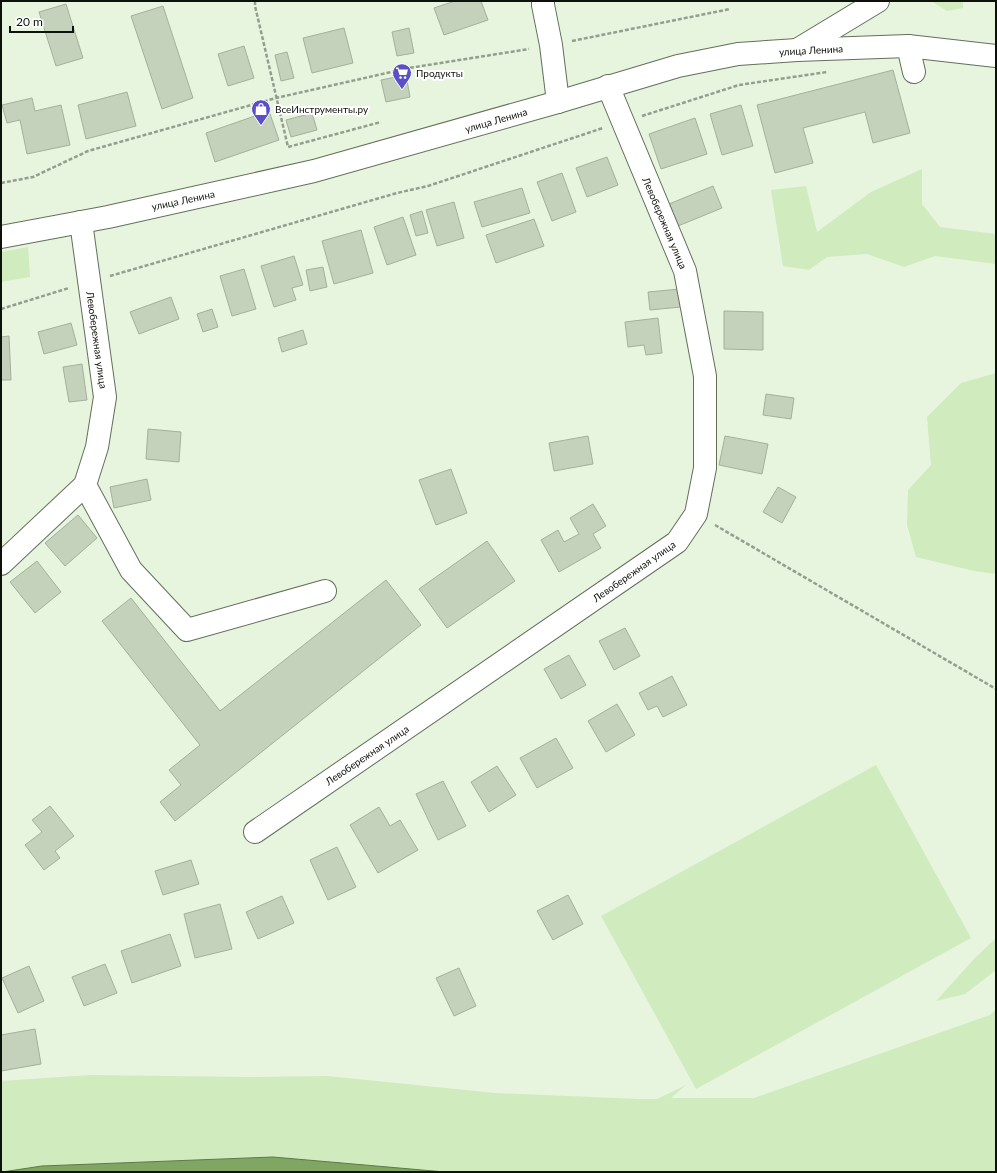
<svg xmlns="http://www.w3.org/2000/svg" width="997" height="1173" font-family="Lato,sans-serif">
	<rect width="100%" height="100%" fill="#e7f5de"/>
	<!-- green -->
	<path fill="#d0ebbe" d="M931,1H963V8L947,11Z
		M922,169V204L940,227L996,234V264L935,256L904,267L867,254L827,257L809,270L783,266L771,190L806,186L817,232L871,192Z
		M28,247L30,277L1,282V252Z
		M996,373V574L974,571L916,557L907,525L908,490L931,465L927,417L961,383Z
		M876,765L971,938L696,1089L601,916Z
		M996,938V970L965,994L936,1001L975,958Z
		M996,1009V1172H1V1081L90,1075L249,1077L327,1076L495,1093L639,1099H657L686,1085L671,1098H754L990,1015Z"/>
	<!-- water -->
	<path fill="#81a664" stroke="#5e7949" d="M273,1157L445,1172H2L42,1166Z"/>
	<!-- building -->
	<path fill="#c4d1bb" stroke="#a3b09b" d="M455,1H481L488,20L444,35L434,8Z
		M66,4L83,58L56,66L39,12Z
		M163,6L193,98L162,109L131,16Z
		M344,28L353,63L312,73L303,38Z
		M409,28L414,53L397,56L392,32Z
		M244,46L254,78L228,86L218,54Z
		M287,52L294,78L281,81L275,55Z
		M893,70L910,133L873,143L865,112L803,128L813,163L775,173L757,105Z
		M406,75L410,97L386,102L381,80Z
		M127,92L136,126L86,139L78,105Z
		M32,98L35,111L61,105L70,145L27,154L20,120L7,123L2,105Z
		M741,105L753,146L722,155L710,114Z
		M269,111L279,140L215,162L206,133Z
		M312,113L317,130L291,137L286,120Z
		M695,118L707,154L661,169L649,134Z
		M607,157L618,185L587,197L576,168Z
		M562,173L576,212L552,221L537,182Z
		M713,186L722,208L678,226L669,204Z
		M522,188L530,213L482,227L474,202Z
		M454,202L464,238L437,246L426,210Z
		M422,211L428,233L416,236L410,215Z
		M403,217L416,255L387,265L374,227Z
		M534,219L544,246L496,263L486,235Z
		M361,230L373,273L334,284L322,241Z
		M294,256L303,285L292,288L296,300L274,307L261,266Z
		M323,267L327,287L310,291L306,270Z
		M244,269L256,309L232,316L220,276Z
		M680,289L681,307L650,310L648,292Z
		M171,297L179,319L139,334L130,312Z
		M212,309L218,327L203,332L197,314Z
		M724,311L763,312V350L724,349Z
		M658,318L662,353L646,355L644,345L628,347L625,322Z
		M71,323L77,345L44,354L38,332Z
		M303,330L307,344L282,352L278,338Z
		M9,336L11,380H1V337Z
		M82,364L87,400L69,402L63,367Z
		M766,394L794,398L791,419L763,415Z
		M148,429L181,432L179,462L146,459Z
		M588,436L593,464L554,471L549,443Z
		M725,436L768,444L762,474L719,465Z
		M451,469L467,513L436,525L419,480Z
		M147,479L151,500L114,508L110,487Z
		M778,487L796,497L782,523L763,512Z
		M593,504L606,526L593,534L601,548L559,572L541,540L558,530L564,542L579,534L570,518Z
		M78,515L97,538L65,566L45,543Z
		M487,541L515,581L447,628L419,589Z
		M37,561L61,592L35,613L10,582Z
		M386,580L421,625L175,821L160,802L181,785L169,770L200,745L102,621L131,598L220,711Z
		M625,628L640,656L614,670L599,641Z
		M569,655L586,685L561,699L544,669Z
		M672,676L687,705L663,717L657,706L648,710L639,693Z
		M617,704L635,735L606,752L588,721Z
		M556,738L573,768L537,788L520,758Z
		M497,766L516,795L489,812L471,782Z
		M443,781L466,826L438,840L416,794Z
		M50,806L74,836L55,851L60,858L44,870L25,845L42,832L32,820Z
		M379,807L390,826L400,820L418,850L378,873L350,825Z
		M337,847L356,887L328,900L310,860Z
		M191,860L199,884L163,895L155,871Z
		M568,895L583,924L553,940L537,911Z
		M282,896L294,923L258,939L246,912Z
		M220,904L232,949L195,958L184,914Z
		M170,934L181,966L132,983L121,951Z
		M105,964L117,993L84,1006L72,977Z
		M29,966L44,1001L18,1013L2,978Z
		M459,968L476,1006L454,1016L436,978Z
		M35,1029L41,1064L1,1071V1035Z"/>
	<g fill="none" stroke-linecap="round" stroke-linejoin="round">
		<!-- minor casing -->
		<g stroke="#636f5b" stroke-width="24">
			<path id="minor" d="M543,1V5L551,45L558,102
				M908,46L914,72
				M797,50L878,1
				M85,485L131,570L187,630L325,591
				M1,564L85,485L97,447L105,397L81,222
				M255,832L677,542L696,514L705,468V376L685,271L608,86"/>
		</g>
		<!-- major casing -->
		<g stroke="#636f5b" stroke-width="24">
			<path id="major" d="M1,237L108,217L314,171L558,102L678,66L738,54L797,50L908,46L996,56"/>
		</g>
		<!-- path -->
		<path stroke="#949e8e" stroke-width="2.5" stroke-dasharray="4 2" stroke-linecap="butt" d="M255,1V6L288,147L381,122
			M572,41L730,9
			M642,116L739,85L827,72
			M1,183L33,177L88,151L276,98L409,68L529,49
			M110,276L397,193L428,186L603,128
			M1,309L69,288
			M715,525L996,689"/>
		<!-- minor -->
		<use href="#minor" stroke="#fff" stroke-width="22"/>
		<!-- major -->
		<use href="#major" stroke="#fff" stroke-width="22"/>
	</g>
	<!-- icons -->
	<defs>
		<g id="supermarket-pin" transform="scale(1)"><path d="M0 17L-7.5 6A9.5 9.5 0 1 1 7.5 6Z" fill="#5b4fc7" stroke="#fff"/><path d="M-6-5.5h2.5l.6 2H6L4.5 2H-2.5L-4.4-4H-6ZM-1.5 3.2a1.3 1.3 0 1 0 .1 0ZM3 3.2a1.3 1.3 0 1 0 .1 0Z" fill="#fff"/></g>
		<g id="shop-pin" transform="scale(1)"><path d="M0 17L-7.5 6A9.5 9.5 0 1 1 7.5 6Z" fill="#5b4fc7" stroke="#fff"/><path d="M-5-2.5h2.3a2.7 3.5 0 0 1 5.4 0H5L5.5 6h-11ZM-1.5-2.5h3a1.5 2.3 0 0 0-3 0Z" fill="#fff"/></g>
	</defs>
	<g fill-rule="evenodd">
		<use href="#supermarket-pin" x="402" y="73"/>
		<use href="#shop-pin" x="261" y="109"/>
	</g>
	<g text-anchor="middle" stroke-width="4" stroke-linejoin="round" paint-order="stroke">
		<!-- street labels -->
		<g font-size="10" fill="#0d110a" stroke="#fff">
			<text transform="translate(811 50) rotate(-3)" y="4">улица Ленина</text>
			<text transform="translate(496 120) rotate(-16)" y="4">улица Ленина</text>
			<text transform="translate(183 200) rotate(-12)" y="4">улица Ленина</text>
			<text transform="translate(665 223) rotate(67)" y="4">Левобережная улица</text>
			<text transform="translate(97 340) rotate(82)" y="4">Левобережная улица</text>
			<text transform="translate(634 571) rotate(-35)" y="4">Левобережная улица</text>
			<text transform="translate(367 755) rotate(-34)" y="4">Левобережная улица</text>
		</g>
		<!-- poi labels -->
		<g font-size="10" fill="#0d110a" stroke="#fff" text-anchor="start">
			<text x="416" y="77">Продукты</text>
			<text x="275" y="113">ВсеИнструменты.ру</text>
		</g>
	</g>
	<!-- border -->
	<rect width="997" height="1173" fill="none" stroke="#0d110a" stroke-width="4"/>
	<!-- scale -->
	<path d="M10 26v6h63v-6" fill="none" stroke="#0d110a" stroke-width="2"/>
	<text x="16" y="26" font-size="12" fill="#0d110a" stroke="#ffffff" stroke-width="3" paint-order="stroke">20 m</text>
</svg>
